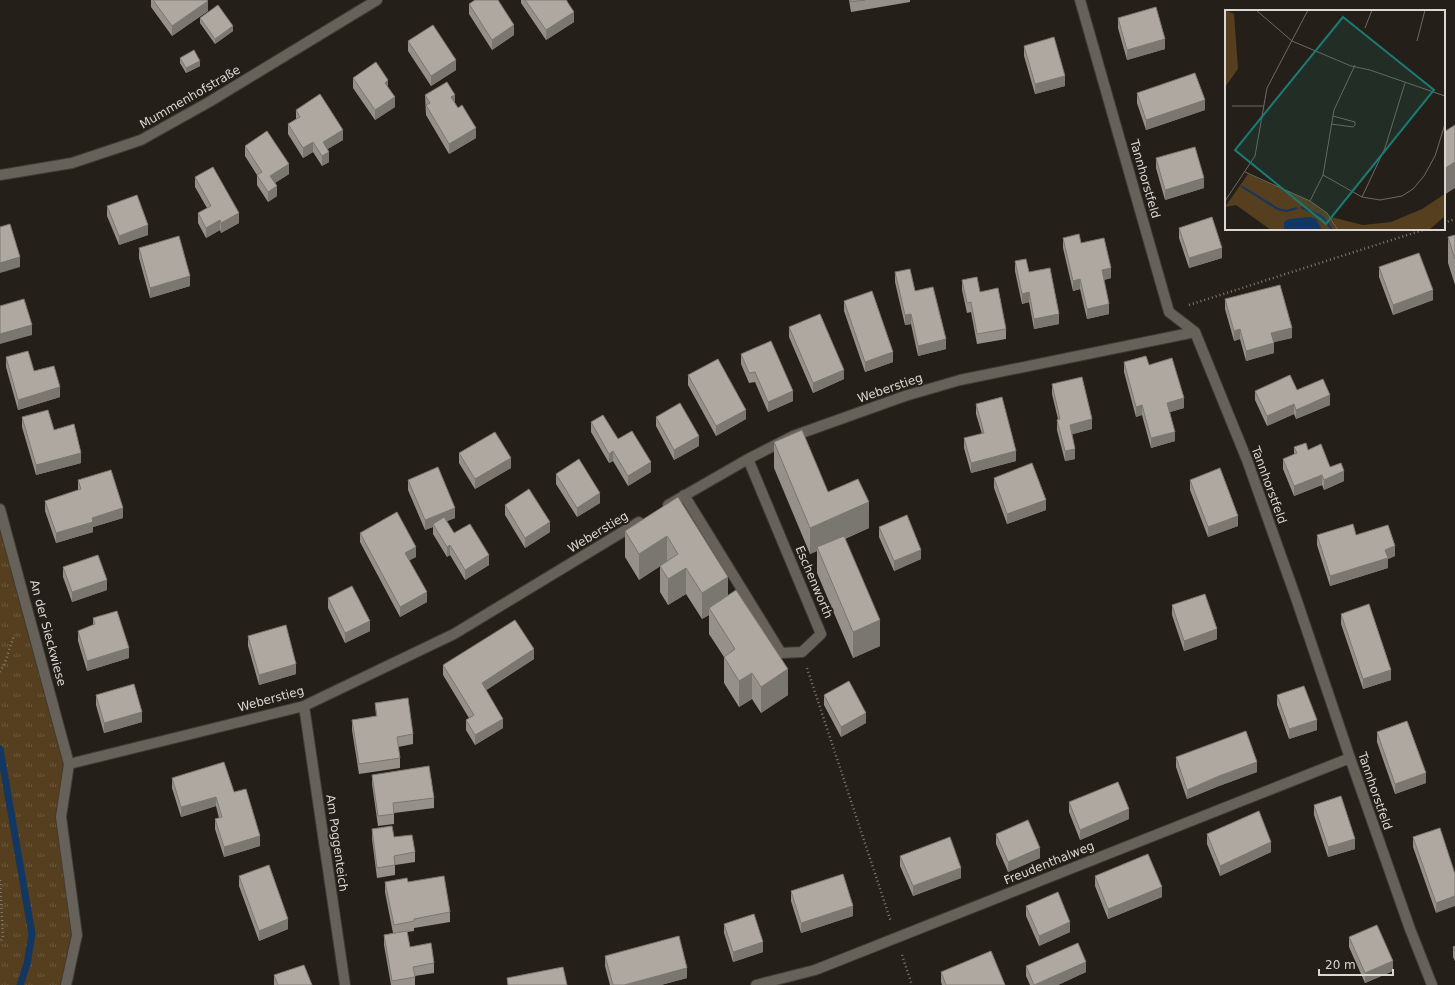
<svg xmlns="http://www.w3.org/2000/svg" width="1455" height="985" font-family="'DejaVu Sans',sans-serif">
	<defs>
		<pattern id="grass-tufts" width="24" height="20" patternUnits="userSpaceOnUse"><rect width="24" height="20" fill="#553f1e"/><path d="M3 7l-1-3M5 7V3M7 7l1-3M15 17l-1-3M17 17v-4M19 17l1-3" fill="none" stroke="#6d5a3e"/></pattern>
	</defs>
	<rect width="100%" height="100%" fill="#242019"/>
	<!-- grass -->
	<path fill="url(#grass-tufts)" d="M0,515L68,763L61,818L77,935L74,979L71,985H0Z"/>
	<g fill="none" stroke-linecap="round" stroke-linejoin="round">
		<!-- stream -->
		<path stroke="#123762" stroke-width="7" d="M0,749L32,934L27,964L20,985"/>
		<!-- minor casing -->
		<g stroke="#3f3b36" stroke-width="12">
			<path id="minor" d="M1080,0L1169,312L1195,332L1247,460L1297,601L1350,758L1410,929L1432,985
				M0,175L72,163L141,140L209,102L377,0
				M684,495L781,653L802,652L821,634L748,459
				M668,505L748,459L793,436L905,396L960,380L1195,332
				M0,509L69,764L61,817L77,935L66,985
				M304,706L345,985
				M69,764L304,706L454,634L639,522
				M756,985L815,970L1350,758"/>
		</g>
		<!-- path -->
		<path stroke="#7e7b75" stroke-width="2.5" stroke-dasharray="1 3" stroke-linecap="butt" d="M1444,223L1455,219
			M1189,305L1426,229
			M807,668L891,922
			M0,672L5,663L14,635
			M0,880L3,937L0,943
			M902,955L912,985"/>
		<!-- minor -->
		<use href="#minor" stroke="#666159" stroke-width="10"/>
	</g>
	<!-- wall -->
	<path fill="#96908a" d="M151,0H207L208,11L172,36L151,7Z
		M521,0H567L574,22L546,40L521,3Z
		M849,0H910V2L851,12Z
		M469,4L514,35L492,50L469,14Z
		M200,18L233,31L215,44L200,23Z
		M1118,18L1165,49L1127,60L1118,28Z
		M408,41L456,70L431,86L408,51Z
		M1024,46L1065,86L1035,94L1024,56Z
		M180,58L200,66L186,73L180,63Z
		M353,78L395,107L375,120L353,88Z
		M1137,93L1205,110L1146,130L1137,103Z
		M425,95L455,103L476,138L449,154L426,115Z
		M296,110L343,140L327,149L329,162L322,166L313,152L303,158L288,134V124L296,119Z
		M245,146L289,174L275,183L277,196L268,202L257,185V175L245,156Z
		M1156,158L1204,188L1165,200L1156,168Z
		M195,177L239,223L221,233L220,230L206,238L198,223V213L207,208L195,187Z
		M107,206L148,235L119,245L107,216Z
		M1179,228L1222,258L1189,268L1179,238Z
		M1455,235V285L1448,263V237Z
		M1063,238L1081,243L1111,278L1104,280L1109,314L1087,319L1080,289L1073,291L1063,248Z
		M139,248L190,286L150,298L139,258Z
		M1015,261L1059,324L1034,329L1029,302L1022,304L1015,271Z
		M1379,267L1433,300L1393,315L1379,277Z
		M895,272L915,291L946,349L918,356L911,324L905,325L895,282Z
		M962,280L980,292L1006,329V339L977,344L971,312L967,313L962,290Z
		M1225,299L1292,338L1273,342L1274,353L1246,361L1240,339L1234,341L1225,309Z
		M844,301L893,362L865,372L844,311Z
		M789,327L844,379L813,393L789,337Z
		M741,354L793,401L768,412L755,382L749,383L741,364Z
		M6,357L60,397L18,410L6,367Z
		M1124,362L1149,365L1184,408L1170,412L1175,441L1151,448L1142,415L1136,417L1124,372Z
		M688,375L746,419L716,436L688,385Z
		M1052,384L1092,429L1072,434L1075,459L1065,461L1057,430V420L1058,419L1052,394Z
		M1297,390L1330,405L1296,419L1294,414L1267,426L1255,400V391Z
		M976,404L1016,461L971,473L964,448V438L982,434L976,414Z
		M22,417L81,463L36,475L22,427Z
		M656,417L699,446L674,460L656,426Z
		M591,422L618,439L651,472L628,486L613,461L609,463L591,432Z
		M774,442L828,492L869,528L845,539L880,646L853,658L817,573V551L810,554L774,468Z
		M1294,447L1308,450L1330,467L1344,481L1324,490L1322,485L1294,496L1283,469V459L1294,454Z
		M459,453L511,468L475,489L459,463Z
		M556,474L600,503L577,517L556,484Z
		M994,478L1046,510L1007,524L994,488Z
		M78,480L123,518L93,527V532L56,543L45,511V501L78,490Z
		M408,480L455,518L447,521L454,533L489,565L465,580L450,555L447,557L433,534V527L425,530L408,490Z
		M1190,480L1238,526L1208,537L1190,490Z
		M678,497L728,596L788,695L761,713L752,699L739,707L724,683V657L709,634V615L702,619L686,594L668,605L660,592V566L639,580L625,557V531Z
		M505,505L550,532L525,548L505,515Z
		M879,527L921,559L894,571L879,537Z
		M360,533L416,557L409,560L427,602L400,617L360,542Z
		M1317,535H1356L1395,556L1388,559V568L1330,586L1317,545Z
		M63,567L107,590L72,602L63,577Z
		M328,598L370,631L345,643L328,608Z
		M1172,605L1217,639L1184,651L1172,615Z
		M1341,614L1391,680L1363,689L1341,624Z
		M93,618L129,658L87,671L78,641V631L93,625Z
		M248,636L296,674L259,685L248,646Z
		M534,659L486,690L503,728L475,745L466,730V720L469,718L443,675V665Z
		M96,695L142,722L104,733L96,705Z
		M824,695L866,723L841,737L824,705Z
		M1277,695L1317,730L1289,739L1277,705Z
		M375,703L413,734V744L398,747L400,758V768L359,774L352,730V720L376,716Z
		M1377,732L1426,783L1395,794L1377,742Z
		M1176,757L1257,772L1219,786L1187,799L1176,767Z
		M372,775L434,798V808L394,813V824L378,826L372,784Z
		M172,778L234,792L260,846L224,857L215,829V819L219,818L216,806L181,817L172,788Z
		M1069,802L1129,819L1080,840L1069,812Z
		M1314,805L1355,849L1328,857L1314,815Z
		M1440,828L1436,913L1413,847V837Z
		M372,829L394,837L415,852V862L395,865V875L377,878L372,839Z
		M996,834L1040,858L1008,872L996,844Z
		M1207,834L1271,852L1220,876L1207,844Z
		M900,856L961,878L913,896L900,866Z
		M239,876L288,929L259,941L239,886Z
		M1095,876L1162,897L1108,919L1095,886Z
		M385,882H408L450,912V922L414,928V931L407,932L410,947L434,963V973L415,976V985H391L384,945V935L393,933L385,892Z
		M791,891L853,916L801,933L791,901Z
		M1026,906L1070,932L1039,946L1026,916Z
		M724,924L763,952L733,962L724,933Z
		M1349,937L1393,971L1365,983L1349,947Z
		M1455,946V961L1453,957V947Z
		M605,956L687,978L661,985H610L605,966Z
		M1026,966L1086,972L1058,985H1030L1026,976Z
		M941,972L1005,985H942L941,982Z
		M274,975L312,985H274Z"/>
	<!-- shaded-wall -->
	<path fill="#7a7670" d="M208,1V11L172,36V26Z
		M574,12V22L546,40V30Z
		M514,25V35L492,50V40Z
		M233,26V31L215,44V39Z
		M1165,39V49L1127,60V50Z
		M456,60V70L431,86V76Z
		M200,61V66L186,73V68Z
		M1065,76V86L1035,94V84Z
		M388,80V90L385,83Z
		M455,95V105L451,97Z
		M395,97V107L375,120V110Z
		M1205,100V110L1146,130V120Z
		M476,128V138L449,154V144Z
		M343,130V140L323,152V142Z
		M313,142V152L303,158V148Z
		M329,152V162L322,166V156Z
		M1455,162V188L1444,195V169Z
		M289,164V174L270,186V176Z
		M1204,178V188L1165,200V190Z
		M277,186V196L268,202V192Z
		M239,213V223L221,233V223Z
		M220,220V230L206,238V228Z
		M148,225V235L119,245V236Z
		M1222,248V258L1189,268V258Z
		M20,257V267L0,273V263Z
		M1111,268V278L1102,280V270Z
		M190,276V286L150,298V288Z
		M1080,279V289L1073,291V281Z
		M1433,290V300L1393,315V305Z
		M1029,292V302L1022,304V294Z
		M1109,304V314L1087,319V309Z
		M911,314V324L905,325V315Z
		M1059,314V324L1034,329V319Z
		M32,325V335L0,344V334Z
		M1292,328V338L1271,343V333Z
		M1240,329V339L1234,341V331Z
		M946,339V349L918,356V346Z
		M1274,343V353L1246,361V351Z
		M893,352V362L865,372V362Z
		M844,370V379L813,393V383Z
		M60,387V397L18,410V400Z
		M793,391V401L768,412V402Z
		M1330,395V405L1296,419V410Z
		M1184,398V408L1167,413V403Z
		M1294,404V414L1267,426V416Z
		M1142,405V415L1136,417V407Z
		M746,410V419L716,436V426Z
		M1092,419V429L1070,435V425Z
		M1175,432V441L1151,448V438Z
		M699,436V446L674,460V450Z
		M1075,449V459L1065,461V451Z
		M613,451V461L609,463V454Z
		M1016,451V461L971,473V463Z
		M81,453V463L36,475V465Z
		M511,458V468L475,489V479Z
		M651,462V472L628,486V476Z
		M1344,471V481L1324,490V480Z
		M1322,475V485L1294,496V486Z
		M600,493V503L577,517V508Z
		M1046,500V510L1007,524V514Z
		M869,502V528L818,550L817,547V551L810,554V528Z
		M123,508V518L93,527V532L56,543V533L92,518Z
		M455,508V518L434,526L433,524V527L425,530V520Z
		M1238,516V526L1208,537V527Z
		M550,522V532L525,548V538Z
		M667,536V562L639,580V554Z
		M450,545V555L447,557V547Z
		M1395,546V556L1388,559V568L1330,586V576L1385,550Z
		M416,547V557L405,563V553Z
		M921,550V559L894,571V561Z
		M489,555V565L465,580V570Z
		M686,568V594L668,605V579Z
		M728,577V603L709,608V615L702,619V593Z
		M107,580V590L72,602V592Z
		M427,592V602L400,617V607Z
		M880,620V646L853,658V632Z
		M370,621V631L345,643V633Z
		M1217,629V639L1184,651V641Z
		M129,648V658L87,671V661Z
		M534,649V659L482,693V683Z
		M296,664V674L259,685V675Z
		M788,669V695L761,713V687Z
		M1391,670V680L1363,689V679Z
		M752,673V699L739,707V681Z
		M142,712V722L104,733V723Z
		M866,713V723L841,737V727Z
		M503,719V728L475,745V735Z
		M1317,720V730L1289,739V729Z
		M1257,762V772L1219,786L1187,799V790L1219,776Z
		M1426,773V783L1395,794V784Z
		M216,797V806L181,817V807Z
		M1129,809V819L1080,840V830Z
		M260,836V846L224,857V847Z
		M1355,839V849L1328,857V847Z
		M1271,842V852L1220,876V866Z
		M1040,848V858L1008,872V862Z
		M961,868V878L913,896V886Z
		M1162,887V897L1108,919V909Z
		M1455,896V906L1436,913V903Z
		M853,906V916L801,933V923Z
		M288,919V929L259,941V931Z
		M1070,922V932L1039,946V936Z
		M763,942V952L733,962V952Z
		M1393,961V971L1365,983V973Z
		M1086,962V972L1058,985H1035Z
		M687,968V978L661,985H624Z"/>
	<!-- building -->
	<path fill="#aea8a0" stroke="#7a7670" d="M153,0H207L208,1L172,26Z
		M475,0H498L514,25L492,40L469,4Z
		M525,0H566L574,12L546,30Z
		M851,0H865L851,2Z
		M218,5L233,26L215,39L200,18Z
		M1156,7L1165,39L1127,50L1118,18Z
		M433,25L456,60L431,76L408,41Z
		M1054,37L1065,76L1035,84L1024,46Z
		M194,50L200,61L186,68L180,58Z
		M376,62L388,80L385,83L395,97L375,110L353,78Z
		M1195,73L1205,100L1146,120L1137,93Z
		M447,82L455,95L451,97L458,108L462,105L476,128L449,144L426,105L430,103L425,95Z
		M320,94L343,130L323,142L329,152L322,156L313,142L303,148L288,124L300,117L296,110Z
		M1455,125V162L1444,169V132Z
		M267,131L289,164L270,176L277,186L268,192L257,175L262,172L245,146Z
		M1195,147L1204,178L1165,190L1156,158Z
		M213,167L239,213L221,223L220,220L206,228L198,213L211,206L195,177Z
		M137,195L148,225L119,236L107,206Z
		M1212,217L1222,248L1189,258L1179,228Z
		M10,224L20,257L0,263V227Z
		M1079,234L1081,243L1104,238L1111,268L1102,270L1109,304L1087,309L1080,279L1073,281L1063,238Z
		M1455,235V259L1448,237Z
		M179,236L190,276L150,288L139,248Z
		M1419,253L1433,290L1393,305L1379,267Z
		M1026,259L1029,272L1050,268L1059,314L1034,319L1029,292L1022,294L1015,261Z
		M910,269L915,291L933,287L946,339L918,346L911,314L905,315L895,272Z
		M977,277L980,292L998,288L1006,329L977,334L971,302L967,303L962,280Z
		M1280,285L1292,328L1271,333L1274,343L1246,351L1240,329L1234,331L1225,299Z
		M872,291L893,352L865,362L844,301Z
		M24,299L32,325L0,334V306Z
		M820,314L844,370L813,383L789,327Z
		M771,341L793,391L768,402L755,372L749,373L741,354Z
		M28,351L34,371L54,366L60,387L18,400L6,357Z
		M1146,356L1149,365L1172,358L1184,398L1167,403L1175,432L1151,438L1142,405L1136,407L1124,362Z
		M718,359L746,410L716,426L688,375Z
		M1290,375L1297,390L1323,379L1330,395L1296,410L1294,404L1267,416L1255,391Z
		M1082,377L1092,419L1070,425L1075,449L1065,451L1057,420L1060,419L1052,384Z
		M1002,397L1016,451L971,463L964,438L984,433L976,404Z
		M680,403L699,436L674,450L656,417Z
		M48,410L54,430L74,424L81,453L36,465L22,417Z
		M603,415L618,439L632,431L651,462L628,476L613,451L609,454L591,422Z
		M802,430L828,492L858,479L869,502L810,528L774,442Z
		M495,432L511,458L475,479L459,453Z
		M1306,443L1308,450L1321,444L1330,467L1341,463L1344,471L1324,480L1322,475L1294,486L1283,459L1297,453L1294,447Z
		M579,459L600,493L577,508L556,474Z
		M1032,463L1046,500L1007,514L994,478Z
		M438,467L455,508L425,520L408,480Z
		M1220,468L1238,516L1208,527L1190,480Z
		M111,470L123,508L92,518L93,522L56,533L45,501L81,489L78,480Z
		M529,489L550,522L525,538L505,505Z
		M678,497L728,577L702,593L686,568L668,579L660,566L678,554L667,536L639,554L625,531Z
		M397,512L416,547L405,553L427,592L400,607L360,533Z
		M907,515L921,550L894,561L879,527Z
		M444,517L454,533L470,524L489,555L465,570L450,545L447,547L433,524Z
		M1353,524L1356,535L1388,525L1395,546L1385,550L1388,558L1330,576L1317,535Z
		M844,536L880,620L853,632L817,547Z
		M98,555L107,580L72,592L63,567Z
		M352,586L370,621L345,633L328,598Z
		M736,590L788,669L761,687L752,673L739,681L724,657L735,649L709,608Z
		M1205,594L1217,629L1184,641L1172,605Z
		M1369,604L1391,670L1363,679L1341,614Z
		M117,611L129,648L87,661L78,631L95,624L93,618Z
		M515,620L534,649L482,683L503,719L475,735L466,720L474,715L443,665Z
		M286,625L296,664L259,675L248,636Z
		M849,681L866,713L841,727L824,695Z
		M134,684L142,712L104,723L96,695Z
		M1304,686L1317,720L1289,729L1277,695Z
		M408,698L413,734L397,737L400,758L359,764L352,720L377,716L375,703Z
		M1407,721L1426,773L1395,784L1377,732Z
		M1246,731L1257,762L1219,776L1187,790L1176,757Z
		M224,762L234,792L246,789L260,836L224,847L215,819L222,817L216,797L181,807L172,778Z
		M429,766L434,798L393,803L394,814L378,816L372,775Z
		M1118,782L1129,809L1080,830L1069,802Z
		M1341,796L1355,839L1328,847L1314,805Z
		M1259,811L1271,842L1220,866L1207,834Z
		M1028,820L1040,848L1008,862L996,834Z
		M392,826L394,837L412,835L415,852L394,856L395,865L377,868L372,829Z
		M1440,828L1455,874V896L1436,903L1413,837Z
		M950,837L961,868L913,886L900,856Z
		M1148,854L1162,887L1108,909L1095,876Z
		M269,865L288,919L259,931L239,876Z
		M843,874L853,906L801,923L791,891Z
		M444,876L450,912L414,919V921L394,925L385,882L407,878L408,882Z
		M1058,892L1070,922L1039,936L1026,906Z
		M754,914L763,942L733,952L724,924Z
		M1377,925L1393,961L1365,973L1349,937Z
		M407,931L410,947L431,943L434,963L413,967L415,977L392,981L384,935Z
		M679,936L687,968L624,985H613L605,956Z
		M1078,943L1086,962L1034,985L1026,966Z
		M1455,946V951L1453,947Z
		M991,951L1005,985H946L941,972Z
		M304,965L312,985H278L274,975Z
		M563,967L567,985H508L507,978Z"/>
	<g text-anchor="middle" stroke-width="4" stroke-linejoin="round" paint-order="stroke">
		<!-- street labels -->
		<g font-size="12" fill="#dad7d2" stroke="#242019">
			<text transform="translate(190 97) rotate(-30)" y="4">Mummenhofstraße</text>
			<text transform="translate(1145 179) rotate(74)" y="4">Tannhorstfeld</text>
			<text transform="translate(890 388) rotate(-19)" y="4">Weberstieg</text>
			<text transform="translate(1269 485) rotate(70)" y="4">Tannhorstfeld</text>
			<text transform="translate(598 532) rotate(-31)" y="4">Weberstieg</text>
			<text transform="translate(814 582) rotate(67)" y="4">Eschenworth</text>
			<text transform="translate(48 633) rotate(75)" y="4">An der Sieckwiese</text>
			<text transform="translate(271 699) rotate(-15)" y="4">Weberstieg</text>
			<text transform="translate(1375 791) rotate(71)" y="4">Tannhorstfeld</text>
			<text transform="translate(337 843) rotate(82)" y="4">Am Poggenteich</text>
			<text transform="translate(1049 863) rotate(-22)" y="4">Freudenthalweg</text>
		</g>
	</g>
	<!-- overview -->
	<g transform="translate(1225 10)">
		<rect width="220" height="220" fill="#242019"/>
		<path d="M0,0L9,4L13,59L0,77ZM23,164L85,191L102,203L113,220L59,218L60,220H46L11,195L0,197Z" fill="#553f1e"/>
		<path d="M220,184V206L204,220H113L106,207L138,215L166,212L197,199Z" fill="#553f1e"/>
		<path d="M85,207L91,209L97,220H60L59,218V212L64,209Z" fill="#123762"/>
		<path fill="none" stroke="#123762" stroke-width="2" d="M16,176L53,199L62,201L72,198M76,197L98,207L107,220"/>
		<path fill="none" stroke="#6d6963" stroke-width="1" d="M31,0L67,31L126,56L145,60L220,86M140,18L147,0M192,31L200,0M7,96H39M106,114L128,117L130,115V112L108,106M20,162L85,191L102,203L113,220M98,165L137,187L155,190L177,186L188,179L199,166L210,146L220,114M137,187L160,138L180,73M0,191L30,146L42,78L83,0M85,191L98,165L109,100L130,55"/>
		<path fill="#197b73" fill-opacity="0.15" stroke="#197b73" stroke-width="2" d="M118,7L209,80L101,214L10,140Z"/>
		<rect width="220" height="220" fill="none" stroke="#dad7d2" stroke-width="2"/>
	</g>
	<!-- scale -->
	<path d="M1319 969v6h74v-6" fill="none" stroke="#dad7d2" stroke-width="2"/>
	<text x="1325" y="969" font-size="12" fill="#dad7d2" stroke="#242019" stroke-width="3" paint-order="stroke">20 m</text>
</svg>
